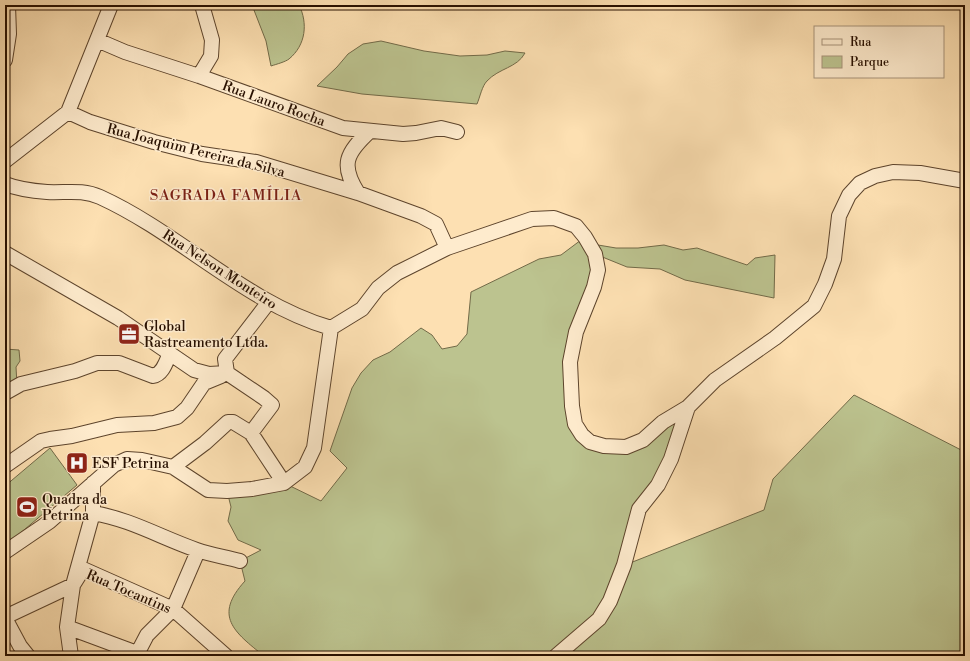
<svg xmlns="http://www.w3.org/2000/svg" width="970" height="661" font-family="'Libre Bodoni',serif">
	<rect width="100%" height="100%" fill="#fde0b2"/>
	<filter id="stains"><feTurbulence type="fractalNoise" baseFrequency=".005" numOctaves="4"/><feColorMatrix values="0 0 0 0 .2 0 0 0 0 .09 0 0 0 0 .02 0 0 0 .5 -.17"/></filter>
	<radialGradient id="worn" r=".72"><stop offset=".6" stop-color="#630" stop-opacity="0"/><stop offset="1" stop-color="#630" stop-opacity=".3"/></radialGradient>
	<!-- green -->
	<path fill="#bcc38f" stroke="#726a48" d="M252,5H299C308,23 306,45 289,59C285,62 277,64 271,66L266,41Z
		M381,41L424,51L460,56L487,55L505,51L525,53C517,68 499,68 487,81C482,86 480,97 477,104L362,94L317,86L337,67L348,54L363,44Z
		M585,237L595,254L598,245L616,248H638L664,245L683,250L697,248L747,265L755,258L775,255L774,298L685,280L660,269L627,267L595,254L570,362L582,435L626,447L688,407L671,459L639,509L625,565L764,510L773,479L854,395L965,452V656H264C234,632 213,616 245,581L240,561L261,550L238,540L228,521L231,507L227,491L284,483L321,501L347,468L330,451L352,388L361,373L373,360L390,352L421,328L432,335L442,349L457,346L467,334L471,292L539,259L561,255Z
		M5,349L19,350L20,361L16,367L17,385L5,393Z
		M50,448L77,485L11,541L5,531V486Z"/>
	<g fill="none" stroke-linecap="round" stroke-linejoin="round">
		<!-- minor casing -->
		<g stroke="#5d442c" stroke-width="16">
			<path id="minor" d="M97,40L125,52L199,76L343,128L403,134L416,133L441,128L457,132
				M5,60L9,34L8,5
				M199,76L211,56L212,40L202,5
				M68,112L90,122L154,142L202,154L256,162L358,193L421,216L436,224L447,248
				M5,161L68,112L111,5
				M5,184C18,189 33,191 47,192C66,193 82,189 100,197C181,234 245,303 331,328L362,309L378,288L397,273L447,248L532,219L554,218L576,226L585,237L595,254L598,270L594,287L576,332L570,362L572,406L575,424L582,435L590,442L604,446L626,447L643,440L663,422L688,407L715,380L775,338L814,306L825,284L834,259L839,216L849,195L860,183L875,176L893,172L920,173L965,181
				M358,193C340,165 346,153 370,131
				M5,253L118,318L194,370L209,374L227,373
				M227,373L225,359L268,303
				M5,393L21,384L75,371L97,363H119L153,376C163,374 166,362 170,353
				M251,433L284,483
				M5,466L41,441L50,439L72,436L117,425L154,423L177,417L187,408L204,383L221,376
				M173,467L208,490L227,491L252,489L284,483L305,467L314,448L331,328
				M93,513C130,519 162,538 197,550C211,555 226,557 240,561
				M5,552L49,522L114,465L127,459L142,460L173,467L205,443L228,422H233L251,433L272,405L264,398L227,373
				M5,617L73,585L83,569L173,609L226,656
				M5,618L20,646L28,656
				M67,627L137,653L140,656
				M71,656L67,627L73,585L93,513V483
				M136,656L147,635L173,609L198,551
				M556,656L599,619L610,601L624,565L639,509L658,485L671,459L688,407"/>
		</g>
		<!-- minor -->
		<use href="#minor" stroke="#feebcd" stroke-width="14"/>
	</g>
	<!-- icons -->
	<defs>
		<g id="office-square" transform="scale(1.15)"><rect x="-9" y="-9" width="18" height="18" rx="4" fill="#8f2418" stroke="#feebcd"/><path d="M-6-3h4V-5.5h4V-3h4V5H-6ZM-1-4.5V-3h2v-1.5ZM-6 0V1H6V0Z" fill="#fff"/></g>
		<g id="hospital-square" transform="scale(1.15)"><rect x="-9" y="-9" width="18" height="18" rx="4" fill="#8f2418" stroke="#feebcd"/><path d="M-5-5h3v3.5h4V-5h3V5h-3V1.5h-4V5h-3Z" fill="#fff"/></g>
		<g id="stadium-square" transform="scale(1.15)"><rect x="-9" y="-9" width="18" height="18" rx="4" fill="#8f2418" stroke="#feebcd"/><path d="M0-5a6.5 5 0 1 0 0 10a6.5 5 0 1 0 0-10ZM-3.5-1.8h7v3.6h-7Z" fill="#fff"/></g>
	</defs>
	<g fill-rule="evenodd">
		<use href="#office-square" x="129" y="334"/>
		<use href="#hospital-square" x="77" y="463"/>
		<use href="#stadium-square" x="27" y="507"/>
	</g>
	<g text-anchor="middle" stroke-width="3" stroke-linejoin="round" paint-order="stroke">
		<!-- street labels -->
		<g font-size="14" fill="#281000" stroke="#feebcd">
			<text transform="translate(274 103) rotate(20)" y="5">Rua Lauro Rocha</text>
			<text transform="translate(196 150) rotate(14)" y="5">Rua Joaquim Pereira da Silva</text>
			<text transform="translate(220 269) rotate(33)" y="5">Rua Nelson Monteiro</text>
			<text transform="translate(129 591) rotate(23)" y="5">Rua Tocantins</text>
		</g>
		<!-- poi labels -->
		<g font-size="14" fill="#281000" stroke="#feebcd" text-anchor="start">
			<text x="144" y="331">Global<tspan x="144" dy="16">Rastreamento Ltda.</tspan></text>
			<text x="92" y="468">ESF Petrina</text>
			<text x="42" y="504">Quadra da<tspan x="42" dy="16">Petrina</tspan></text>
		</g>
		<!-- neighbourhood labels -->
		<g font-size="15" letter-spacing="1" fill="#7a1f14" stroke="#feebcd">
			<text x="226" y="200">SAGRADA FAMÍLIA</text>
		</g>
	</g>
	<!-- margin -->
	<rect width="970" height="661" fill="none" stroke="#fde0b2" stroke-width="20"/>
	<rect x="6" y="6" width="958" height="649" fill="none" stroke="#281000" stroke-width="2"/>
	<rect x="10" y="10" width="950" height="641" fill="none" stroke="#281000"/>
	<!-- legend -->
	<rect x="814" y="26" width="130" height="52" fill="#feebcd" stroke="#a8937b"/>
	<rect x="822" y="39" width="20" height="6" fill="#feebcd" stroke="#a8937b"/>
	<text x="850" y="46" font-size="12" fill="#281000">Rua</text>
	<rect x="822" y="56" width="20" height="12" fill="#bcc38f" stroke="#a8937b"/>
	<text x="850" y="66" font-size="12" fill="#281000">Parque</text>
	<rect width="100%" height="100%" filter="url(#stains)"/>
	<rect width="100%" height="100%" fill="url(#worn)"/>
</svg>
